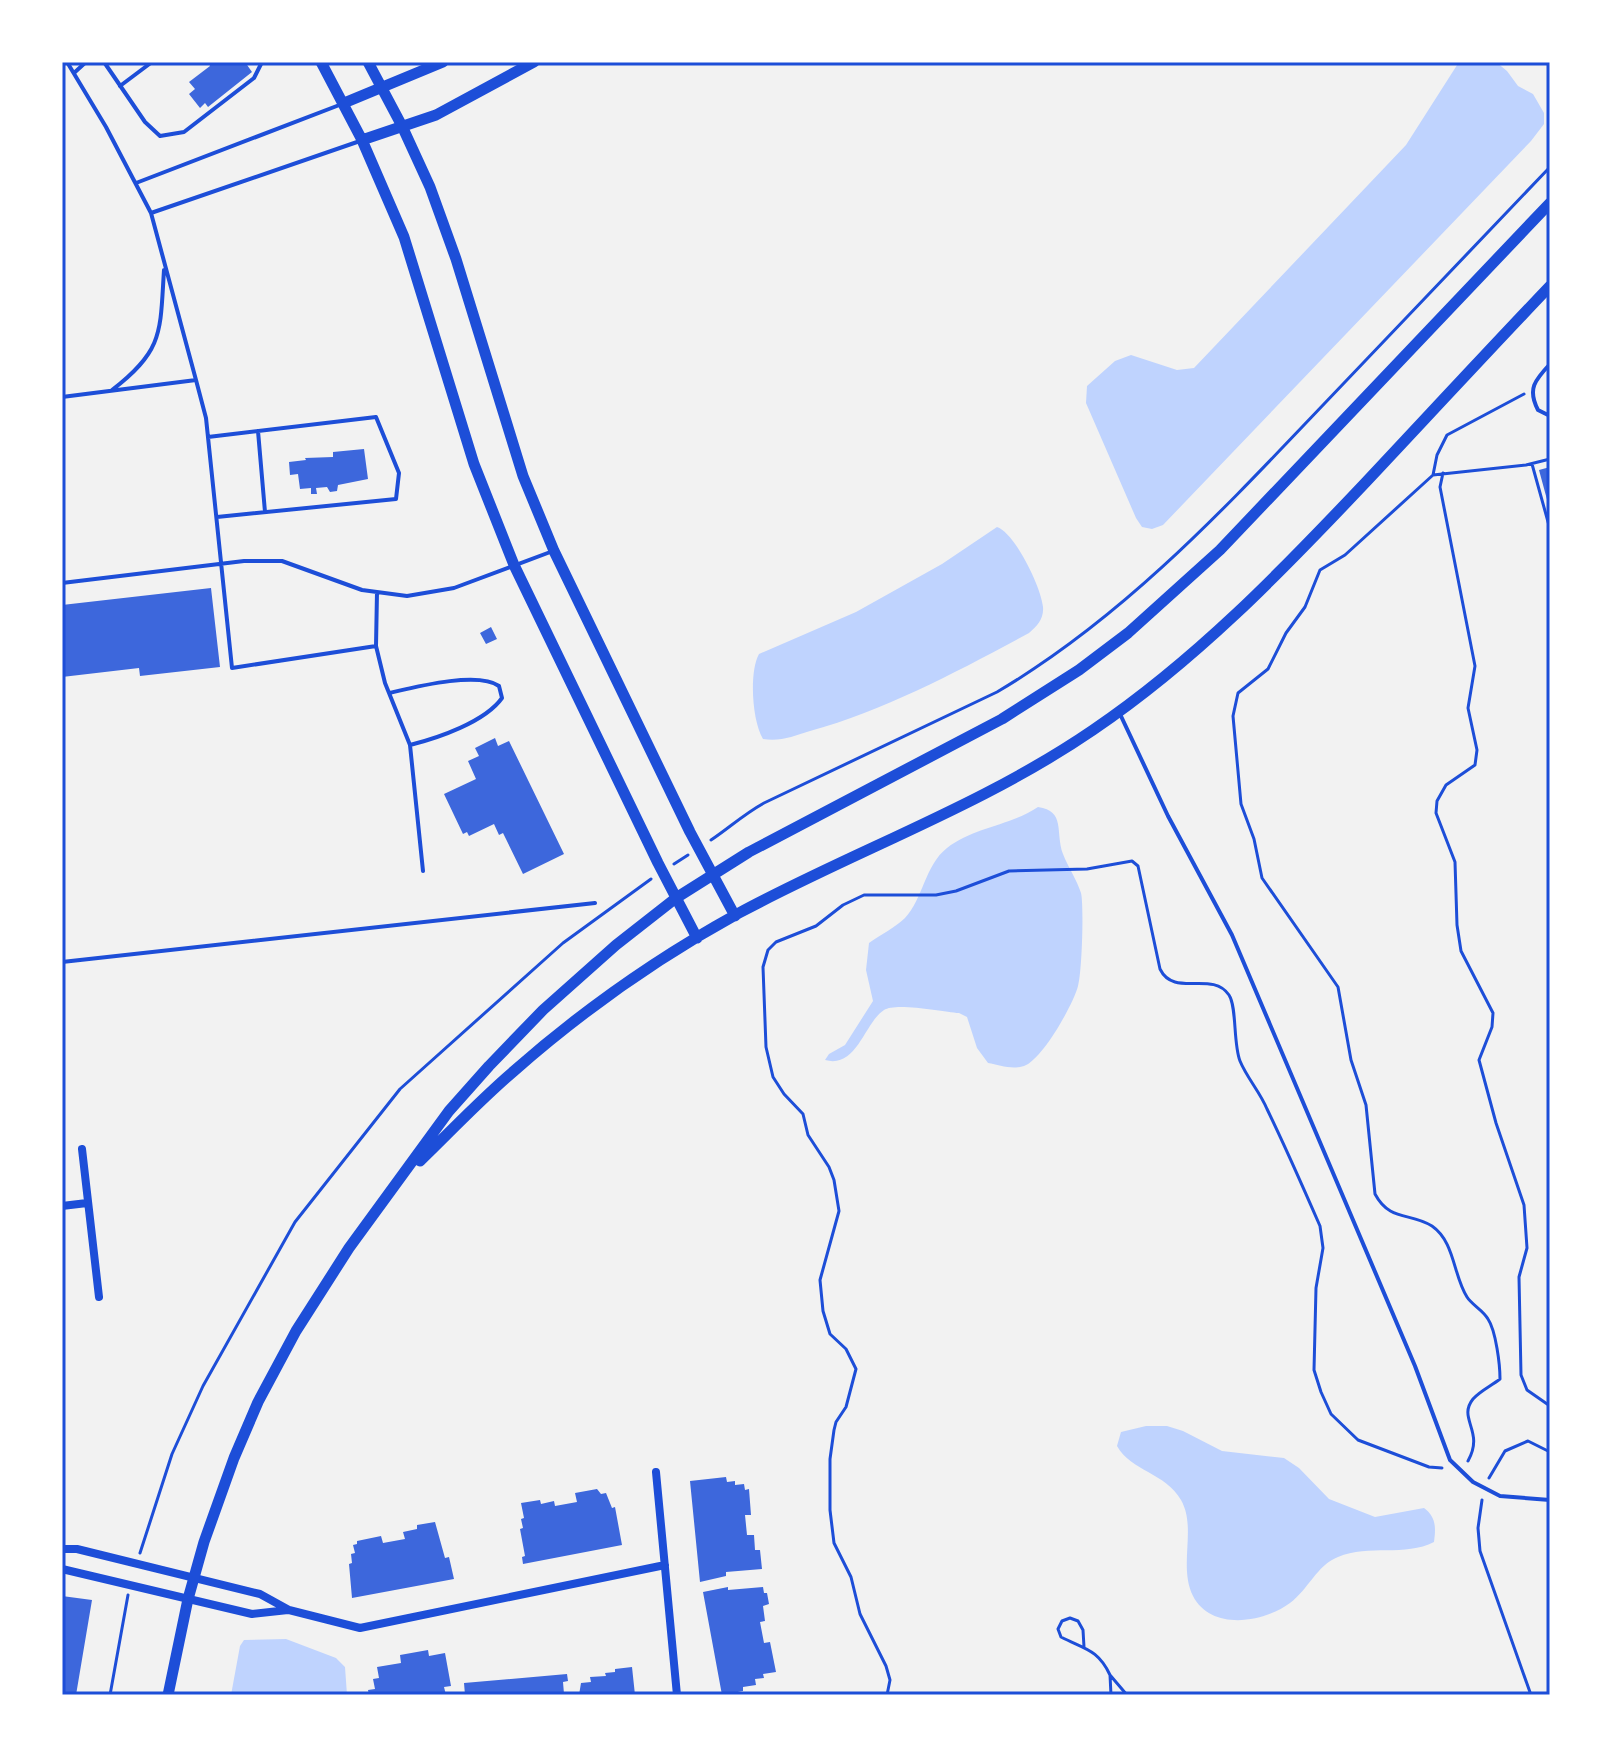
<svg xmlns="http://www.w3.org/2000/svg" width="1612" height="1757" font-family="Montserrat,sans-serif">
	<rect width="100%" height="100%" fill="#f2f2f2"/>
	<!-- water -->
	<path fill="#bfd3fe" d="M1459,62H1496L1507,71L1518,86L1533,94L1544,113V124L1531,141L1163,525L1152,529L1142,527L1136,518L1086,403L1087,386L1115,361L1131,355L1177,370L1194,368L1406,145Z
		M997,527C1015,533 1041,587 1043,607C1044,619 1037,626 1029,633C958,671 888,709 810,731C794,736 780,742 763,739C752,721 749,672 759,654L856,612L942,564Z
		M1038,807C1066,811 1055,832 1063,854C1068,867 1077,880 1081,893C1084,905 1082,973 1078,986C1073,1005 1042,1060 1024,1066C1012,1070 999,1065 988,1063L977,1048L967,1017L959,1013C943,1012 896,1002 884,1010C864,1023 857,1069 825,1060L829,1054L845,1045L873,1001L866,970L869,943C880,935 896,927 905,918C923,899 925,865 947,848C974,827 1010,826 1038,807Z
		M1146,1426H1167L1183,1431L1222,1451L1284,1458L1299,1468L1329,1499L1375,1517L1424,1508C1436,1517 1436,1527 1434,1542C1405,1557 1369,1544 1338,1557C1317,1565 1308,1590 1290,1603C1263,1623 1211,1631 1193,1596C1178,1566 1197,1528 1181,1500C1166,1473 1131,1471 1117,1446L1121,1432Z
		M286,1639L336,1658L345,1667L347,1695H231L240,1646L244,1640Z"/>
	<!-- building -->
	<path fill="#3d67dc" d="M209,62H245L252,72L208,107L205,103L200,108L189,94L195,89L189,82L210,66Z
		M364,449L368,479L338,485L337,491L330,492L327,487L316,488L317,494H311V488L300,489L298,474L290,475L289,462L306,460L305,458L333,457V452Z
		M1550,467V506L1549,507L1539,470Z
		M211,588L220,667L140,676L139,668L62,677V605Z
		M491,627L497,639L486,644L480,633Z
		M495,738L498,746L509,741L564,854L523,874L503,833L499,835L494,824L469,836L467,832L463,834L444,794L476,779L468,761L479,756L475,748Z
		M726,1477L727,1482L735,1481V1485L744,1484L745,1490L749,1489L751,1515H745L747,1535H754L755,1550H760L762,1569L726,1572V1576L700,1582L690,1481Z
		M597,1489L601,1494L606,1493L612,1508L615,1507L622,1545L523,1564L522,1557L525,1556L520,1529L523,1528L521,1519L524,1518L521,1503L540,1500L541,1504L554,1501L555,1506L577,1502L575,1493Z
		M435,1522L445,1558L449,1557L454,1579L352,1598L349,1564L352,1563L351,1554L355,1553L353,1545L357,1544V1541L381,1536L383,1543L405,1539L403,1532L417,1529V1525Z
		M728,1587V1590L763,1587L764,1593H767L769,1604L763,1606L765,1621L760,1622L764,1643L770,1642L776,1672L763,1674L764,1678L755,1679L756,1685L743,1687V1691L722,1695L703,1592Z
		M62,1596L92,1600L76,1695H62Z
		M428,1650L429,1656L445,1653L451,1686L444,1687L446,1695H369L368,1690L375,1689L373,1679L379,1678L377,1667L401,1663L400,1655Z
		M632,1667L635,1695H579L581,1683L591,1682L590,1677L606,1676L605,1673L615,1672V1669Z
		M567,1674L568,1681L563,1682L564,1694L465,1695L464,1683Z"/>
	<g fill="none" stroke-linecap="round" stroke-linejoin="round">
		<!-- path -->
		<path stroke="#1d4ed8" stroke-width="3" d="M1524,394L1447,435L1437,455L1433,475L1526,465L1550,459
			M1532,464L1550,529
			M1443,473L1440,487L1475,666L1468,708L1477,750L1475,765L1446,785L1437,801L1436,813L1455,862L1457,925L1461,951L1493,1013L1492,1027L1479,1060L1496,1123L1524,1205L1527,1248L1519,1277L1521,1375L1527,1390L1550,1406
			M1433,475L1345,555L1320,570L1305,607L1286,633L1268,669L1238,693L1233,716L1241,804L1254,839L1262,878L1338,987L1351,1060L1366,1105L1375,1194C1390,1222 1410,1212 1432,1226C1455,1242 1453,1275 1467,1297C1472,1305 1483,1310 1488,1319C1496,1331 1500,1365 1500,1379C1491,1386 1480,1391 1473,1399C1457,1419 1485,1431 1468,1461
			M711,840C729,828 744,814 764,803L997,692C1124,617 1223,510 1324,404C1399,325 1475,246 1550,167
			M674,864L688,855
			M1489,1478L1505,1451L1528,1441L1550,1452
			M1482,1500L1478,1528L1480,1551L1531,1695
			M140,1553L172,1454L203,1386L295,1222L400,1089L563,943L651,879
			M1084,1647L1083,1630L1078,1621L1070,1618L1062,1621L1058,1629L1061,1637C1084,1649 1098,1649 1110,1675
			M110,1695L128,1595
			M887,1695L890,1680L886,1666L860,1614L851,1577L834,1543L830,1510V1459L834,1430L836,1422L846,1407L856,1369L846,1349L830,1334L823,1311L820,1280L839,1211L834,1180L829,1167L808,1135L803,1114L784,1094L773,1077L766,1047L763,967L768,950L776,942L816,926L843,905L864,895H936L956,891L1009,871L1087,869L1132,861L1138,866L1160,969C1174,998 1212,970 1229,995C1237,1007 1233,1043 1240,1061C1247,1078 1260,1092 1267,1109C1286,1148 1303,1187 1320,1226L1323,1248L1316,1288L1314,1370L1321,1392L1331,1414L1358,1440L1429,1467L1442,1468
			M1111,1695L1110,1675L1127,1695"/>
		<!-- service -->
		<path stroke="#1d4ed8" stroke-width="4" d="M104,62L145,122L160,136L184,132L254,78L262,62
			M74,73L86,62
			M120,86L152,62
			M136,183L342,104
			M151,213L360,141
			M1550,364C1535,380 1527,389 1538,410L1550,416
			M196,380L206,418L232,668L376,646L377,592
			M112,390C164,350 160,332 164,270
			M62,397L196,380L151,213L106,127L67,62
			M258,431L265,512
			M208,437L376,417L399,473L396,499L217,517
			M62,583L244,561H282L362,590L407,596L454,588L553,551
			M376,646L385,683L410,745L423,871
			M389,693C415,687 478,671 499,686L502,698C485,722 438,738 410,745
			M1120,714L1168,816L1232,935L1415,1366L1450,1460L1473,1482L1500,1496L1550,1500
			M62,962L595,903"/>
		<!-- minor -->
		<path stroke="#1d4ed8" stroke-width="8" d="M82,1149L99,1297
			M62,1206L87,1203
			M656,1472L677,1695
			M62,1549H77L260,1594L289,1610L360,1628L665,1565
			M62,1569L252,1614L288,1610"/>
		<!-- tertiary -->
		<path stroke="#1d4ed8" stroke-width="11" d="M321,62L362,140L404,237L474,464L514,565L658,863L697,938
			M368,62L402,126L430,187L456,259L523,476L554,551L690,832L735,916
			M344,103L443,62
			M362,140L436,115L534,62
			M420,1161C451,1131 481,1099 514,1071C582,1011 659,957 739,913C856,850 982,806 1093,730C1196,660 1281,572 1366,482C1427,417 1488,351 1550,286
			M168,1695L188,1599L204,1542L234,1458L258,1402L296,1331L349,1248L449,1111L489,1066L543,1010L616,945L676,898L749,852L1002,719L1079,670L1128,633L1220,550L1550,203"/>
	</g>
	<!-- border -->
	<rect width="1612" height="1757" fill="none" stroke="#ffffff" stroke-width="128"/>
	<rect x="64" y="64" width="1484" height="1629" fill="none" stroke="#1d4ed8" stroke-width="3"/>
</svg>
